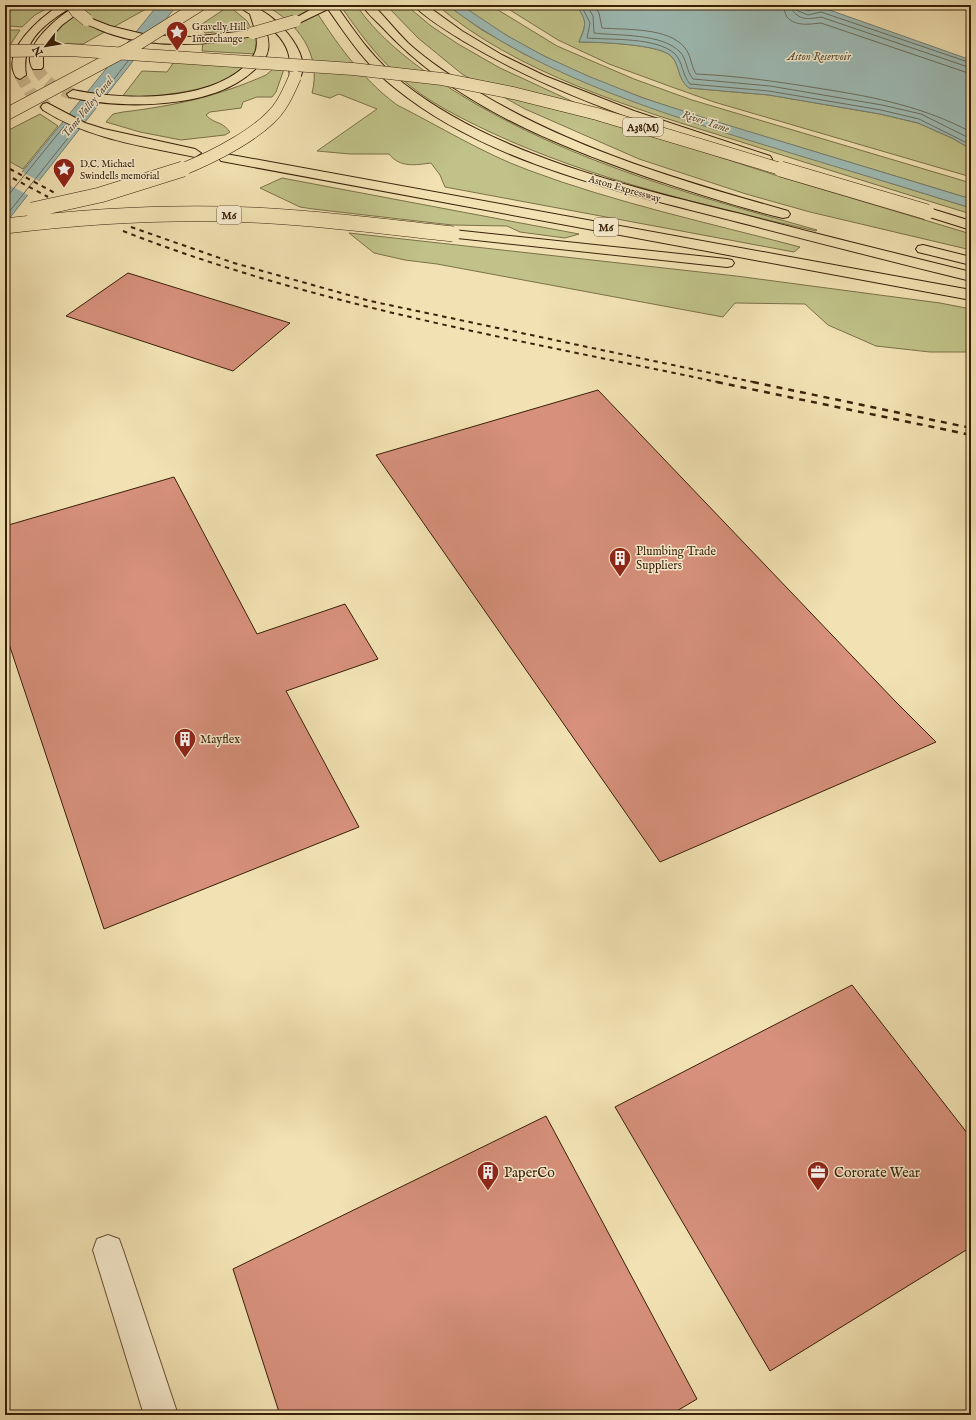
<svg xmlns="http://www.w3.org/2000/svg" width="976" height="1420" font-family="'IM FELL English',serif">
	<rect width="100%" height="100%" fill="#f2e2b3"/>
	<filter id="stains"><feTurbulence type="fractalNoise" baseFrequency=".005" numOctaves="4"/><feColorMatrix values="0 0 0 0 .2 0 0 0 0 .09 0 0 0 0 .02 0 0 0 .5 -.17"/></filter>
	<radialGradient id="worn" r=".72"><stop offset=".6" stop-color="#630" stop-opacity="0"/><stop offset="1" stop-color="#630" stop-opacity=".3"/></radialGradient>
	<!-- green -->
	<path fill="#c0c289" stroke="#7c7148" d="M53,5L35,15L22,27L11,26L8,30H20L10,45H5V6Z
		M90,5H145L146,9L83,44H47C56,27 74,14 90,5Z
		M264,5H312C337,44 360,77 397,105C441,127 482,153 528,170C616,203 709,223 800,247L794,252L445,187L440,175L431,163C415,165 400,168 389,154H350L317,151L377,109L339,94L330,98L312,93C322,55 298,22 264,5Z
		M340,5H356C376,34 404,57 433,77C548,156 685,193 817,230L816,231C706,206 593,180 490,132C459,117 425,101 400,77C376,56 358,31 340,5Z
		M386,5H406L431,26L458,44L500,68L630,128L778,176L971,234V250L810,212L746,194L639,159L525,109L462,74L418,38Z
		M437,5H447L482,30L524,54L608,92L871,177L971,208V214C892,190 813,165 735,140C638,110 515,73 437,5Z
		M461,5H490L557,46L634,79L692,100L971,183V199C900,178 830,156 759,135C656,104 549,71 461,5Z
		M502,5H576C588,22 586,23 579,42C598,42 659,44 671,56C680,64 677,79 689,88L769,95L880,114L918,123L952,138L971,149V177L714,102L669,86L609,64L558,40Z
		M229,6L247,21L251,28L205,33L199,26Z
		M254,36L257,40L255,54L202,51L203,41Z
		M174,62L245,66C222,92 155,97 122,97L142,71L167,72Z
		M273,69H284L276,92L272,97H257L243,102L241,108L210,112L206,115C215,125 221,120 230,132L225,135L181,140L140,132L106,122L113,114L123,112C174,106 219,96 266,75Z
		M40,114L58,126L23,169L5,159V132Z
		M282,178L579,234L565,238L520,232L507,226L452,225L313,209L300,207L260,188Z
		M349,233L736,276L940,303L971,309V352H930L876,346L828,325L805,304L735,303L723,317L437,264L405,260L374,253Z"/>
	<!-- water -->
	<path fill="#9ebcb6" stroke="#767e70" d="M158,5H177L5,224V193Z
		M447,5H461L506,35L544,56L588,76L643,98L711,120L971,199V208C897,185 823,163 748,140C643,107 535,72 447,5Z
		M576,5H795L808,11L821,7L971,60V149L952,138L918,123L880,114L769,95L689,88C677,79 680,64 671,56C659,44 597,42 579,42C587,24 587,21 576,5Z"/>
	<!-- pier -->
	<path fill="#f2e2b3" d="M20,171L41,182L30,196L9,185Z"/>
	<g fill="none" stroke-linecap="round" stroke-linejoin="round">
		<!-- shore -->
		<path stroke="#6c6e5f" stroke-width="1" d="M581,5L590,23L587,38C611,40 657,37 675,54C683,62 682,75 690,84L769,91L881,110L919,119L971,145
			M587,5L593,16L594,33C618,36 662,33 680,52C687,59 686,71 693,79L770,86L882,105L921,114L971,139
			M594,5L599,13L602,28C625,30 669,27 685,48C691,55 691,66 696,74C739,76 781,82 823,89C875,97 924,107 971,132
			M783,5C784,8 785,14 787,17C795,27 811,24 821,23L971,74
			M789,5C797,20 806,20 821,17L971,68
			M795,5L796,10L808,15L821,12L971,63
			M103,93L128,61
			M5,195L10,193L66,124
			M5,217L76,128"/>
	</g>
	<!-- building -->
	<path fill="#d6907b" stroke="#392008" d="M128,273L290,323L233,371L66,316Z
		M598,390L895,701L936,742L660,862L376,455Z
		M174,477L257,634L345,604L378,659L286,691L359,827L104,929L5,632V526Z
		M852,985L971,1138V1247L770,1371L615,1107Z
		M546,1116L697,1399L670,1415H280L233,1269Z"/>
	<g fill="none" stroke-linecap="round" stroke-linejoin="round">
		<!-- motorway-tunnel -->
		<path stroke="#cdbb91" stroke-width="12" stroke-dasharray="12 6" stroke-linecap="butt" d="M37,67C44,83 57,89 73,94
			M20,75L30,92L47,107"/>
		<!-- minor casing -->
		<g stroke="#675033" stroke-width="2">
			<path id="minor" d="M108,1235L119,1239L123,1250L178,1415H144L93,1250L97,1239Z"/>
		</g>
		<!-- motorway casing -->
		<g stroke="#392008" stroke-width="2">
			<path id="motorway" d="M60,5H72C68,10 60,14 55,18C34,33 22,49 26,75L20,79L16,77C0,51 41,17 60,5Z
				M77,5H89L62,25L49,39L43,56V67L41,69H33C18,47 61,15 77,5Z
				M236,5C240,5 244,4 248,5C271,9 316,55 299,79H291C288,75 290,70 290,64C290,46 278,33 264,23C266,31 270,41 268,50C267,58 259,66 253,71C211,110 121,109 69,97L67,94L73,90C123,100 203,103 244,67C254,57 259,50 256,35C210,47 142,49 98,29C92,26 85,25 82,20L87,17L110,26L147,35L191,37L255,30L250,14Z
				M319,5H336C356,34 375,61 403,83C494,155 630,187 741,214C817,234 894,253 971,272V281C892,262 813,241 734,221C621,192 487,163 395,88C367,66 348,38 328,9L299,23H291L290,21Z
				M362,5H373C385,17 396,31 408,43C429,62 455,79 480,93C575,150 682,181 788,211L790,214L788,217L783,218C737,207 692,192 647,177C552,144 452,103 382,27C375,20 367,13 362,5Z
				M414,5H426L462,31L502,55L545,76L634,111L770,156L772,159L770,162H760C659,128 557,97 465,42C452,34 422,16 414,5Z
				M47,103L85,123L104,129L195,149L201,153L195,157C142,146 89,139 43,110L41,107L43,104Z
				M226,154L971,290V300L221,161L219,158L221,155Z
				M906,201L971,221V230L901,208L899,205L901,202Z
				M453,230L727,259L732,260L734,263L732,266L727,267L448,237L446,234L448,231Z
				M923,245L971,257V265L918,252L916,249L918,246Z"/>
		</g>
		<!-- minor -->
		<use href="#minor" fill="#f7ecce" fill-rule="evenodd"/>
		<!-- motorway -->
		<use href="#motorway" fill="#f2e2b3" fill-rule="evenodd"/>
		<!-- rail-far2 -->
		<path stroke="#392008" stroke-width="1.5" stroke-dasharray="3.5 3.5" stroke-linecap="butt" d="M5,166L12,170"/>
		<!-- rail-far1 -->
		<path stroke="#392008" stroke-width="2" stroke-dasharray="4.5 4.5" stroke-linecap="butt" d="M10,169L55,193
			M5,174L48,197
			M131,227L234,263L370,301L758,383
			M123,231C315,306 520,340 722,383"/>
		<!-- rail -->
		<path stroke="#392008" stroke-width="2.5" stroke-dasharray="6 6" stroke-linecap="butt" d="M717,382L971,435
			M753,382L971,428"/>
		<!-- motorway-bridge-far1 casing -->
		<g stroke="#392008" stroke-width="13" stroke-linecap="butt">
			<path id="motorway-bridge-far1" d="M72,5L76,11L87,20
				M253,33L295,21
				M5,51L69,50L353,69L442,79L513,93L597,114L784,170
				M5,115L138,44L200,5
				M181,170C211,158 264,132 281,105C287,96 291,86 295,77"/>
		</g>
		<!-- motorway-bridge casing -->
		<g stroke="#392008" stroke-width="16" stroke-linecap="butt">
			<path id="motorway-bridge" d="M781,169L927,212
				M32,210L100,195L183,169
				M5,226C88,216 170,211 253,215C320,218 387,227 453,234"/>
		</g>
		<!-- motorway-bridge-far1 -->
		<use href="#motorway-bridge-far1" stroke="#f2e2b3" stroke-width="12"/>
		<!-- motorway-bridge -->
		<use href="#motorway-bridge" stroke="#f2e2b3" stroke-width="15"/>
	</g>
	<!-- icons -->
	<defs>
		<g id="sight-pin" transform="scale(1.15)"><path d="M0 17L-7.5 6A9.5 9.5 0 1 1 7.5 6Z" fill="#8f2418" stroke="#f7ecce"/><path d="M0-6L1.8-2.2L6-1.7L2.9 1.2L3.7 5.4L0 3.3L-3.7 5.4L-2.9 1.2L-6-1.7L-1.8-2.2Z" fill="#fff"/></g>
		<g id="building-pin" transform="scale(1.15)"><path d="M0 17L-7.5 6A9.5 9.5 0 1 1 7.5 6Z" fill="#8f2418" stroke="#f7ecce"/><path d="M-4-6H4V6H1V3H-1V6H-4ZM-2.5-4.3h1.7v1.8h-1.7ZM.8-4.3h1.7v1.8H.8ZM-2.5-1h1.7V.8h-1.7ZM.8-1h1.7V.8H.8Z" fill="#fff"/></g>
		<g id="office-pin" transform="scale(1.15)"><path d="M0 17L-7.5 6A9.5 9.5 0 1 1 7.5 6Z" fill="#8f2418" stroke="#f7ecce"/><path d="M-6-3h4V-5.5h4V-3h4V5H-6ZM-1-4.5V-3h2v-1.5ZM-6 0V1H6V0Z" fill="#fff"/></g>
	</defs>
	<g fill-rule="evenodd">
		<use href="#sight-pin" x="177" y="32"/>
		<use href="#sight-pin" x="64" y="169"/>
		<use href="#building-pin" x="620" y="558"/>
		<use href="#building-pin" x="185" y="739"/>
		<use href="#building-pin" x="488" y="1172"/>
		<use href="#office-pin" x="818" y="1172"/>
	</g>
	<g text-anchor="middle" stroke-width="3" stroke-linejoin="round" paint-order="stroke">
		<!-- far-poi labels -->
		<g font-size="10" fill="#392008" stroke="#f7ecce" text-anchor="start">
			<text x="192" y="30">Gravelly Hill<tspan x="192" dy="12">Interchange</tspan></text>
			<text x="80" y="167">D.C. Michael<tspan x="80" dy="12">Swindells memorial</tspan></text>
		</g>
		<!-- far-street labels -->
		<g font-size="10" fill="#392008" stroke="#f7ecce">
			<text transform="translate(625 188) rotate(16)" y="4">Aston Expressway</text>
		</g>
		<!-- far-water labels -->
		<g font-size="11" font-style="italic" fill="#574f3c" stroke="#f7ecce">
			<text x="819" y="60">Aston Reservoir</text>
			<text transform="translate(87 107) rotate(-51)" y="4">Tame Valley Canal</text>
			<text transform="translate(706 121) rotate(18)" y="4">River Tame</text>
		</g>
		<!-- shield labels -->
		<g fill="#f7ecce" stroke="#725d43" stroke-width="1">
			<rect x="623" y="118" width="40" height="18" rx="3"/>
			<rect x="217" y="206" width="24" height="18" rx="3"/>
			<rect x="594" y="218" width="24" height="18" rx="3"/>
		</g>
		<g font-size="11" font-weight="bold" fill="#392008">
			<text x="643" y="131">A38(M)</text>
			<text x="229" y="219">M6</text>
			<text x="606" y="231">M6</text>
		</g>
		<!-- poi labels -->
		<g font-size="12" fill="#392008" stroke="#f7ecce" text-anchor="start">
			<text x="636" y="555">Plumbing Trade<tspan x="636" dy="14">Suppliers</tspan></text>
			<text x="200" y="743">Mayflex</text>
		</g>
		<!-- near-poi labels -->
		<g font-size="14" fill="#392008" stroke="#f7ecce" text-anchor="start">
			<text x="504" y="1177">PaperCo</text>
			<text x="834" y="1177">Cororate Wear</text>
		</g>
	</g>
	<!-- margin -->
	<rect width="976" height="1420" fill="none" stroke="#f2e2b3" stroke-width="20"/>
	<rect x="6" y="6" width="964" height="1408" fill="none" stroke="#392008" stroke-width="2"/>
	<rect x="10" y="10" width="956" height="1400" fill="none" stroke="#392008"/>
	<!-- north arrow -->
	<g transform="translate(46 46) rotate(239)" stroke="#f7ecce" stroke-width="3" paint-order="stroke">
	<path d="M0-3L7 15L0 10L-7 15Z" fill="#392008"/>
	<text y="-6" font-size="11" font-weight="bold" text-anchor="middle" fill="#392008">N</text>
	</g>
	<rect width="100%" height="100%" filter="url(#stains)"/>
	<rect width="100%" height="100%" fill="url(#worn)"/>
</svg>
